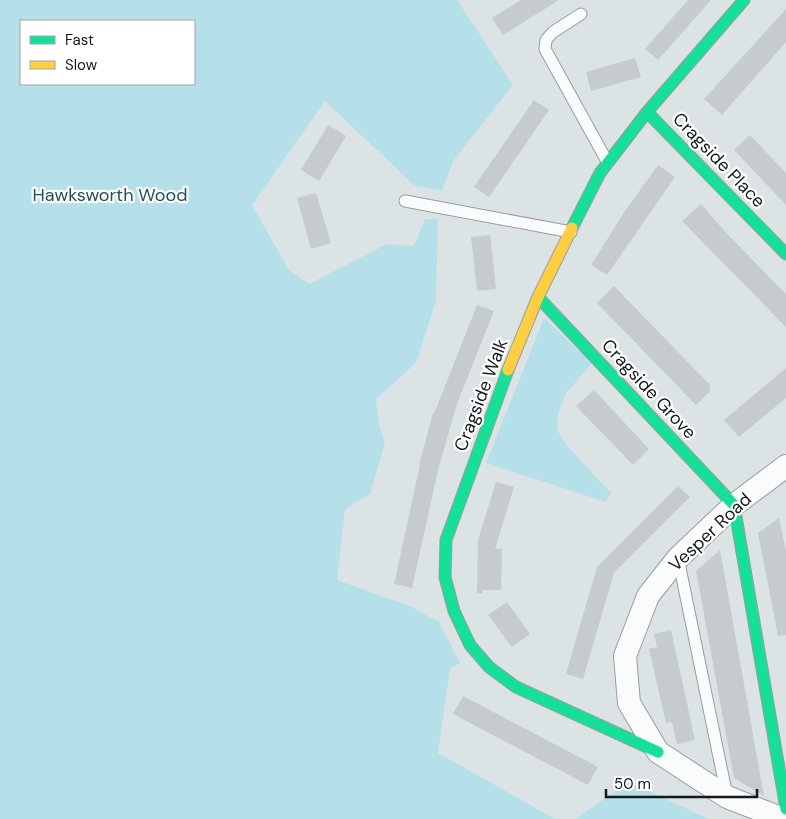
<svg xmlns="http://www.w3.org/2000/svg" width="786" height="819" font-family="'DM Sans',sans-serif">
	<rect width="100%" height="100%" fill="#dbe3e5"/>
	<!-- green -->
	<path fill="#b5e0ea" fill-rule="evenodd" d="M0,0H457L513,85L453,161L442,191L414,185L325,101L252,205L289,270L309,284L387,244L414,246L425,219H438L436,301L416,363L376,399L379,424L385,443L370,494L345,509L337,580L410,606L439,622L460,663L450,669L438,753L555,819H0ZM21,21H194V84H21Z
		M544,318L592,363L566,393L558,413V432L569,448L611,493L606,502L486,463Z
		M629,782L709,819H575Z"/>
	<!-- building -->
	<path fill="#c6cccd" d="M521,0H559L503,35L492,18Z
		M688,0H711L658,60L645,49Z
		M786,9V42L722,115L704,99Z
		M635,58L641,77L591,91L586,72Z
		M534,100L549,110L489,197L474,187Z
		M328,125L346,136L319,181L301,170Z
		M750,135L786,173V205L734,150Z
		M658,165L675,177L607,275L591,265L625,211Z
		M316,193L331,243L311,249L297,198Z
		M701,204L728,235L786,294V327L682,221Z
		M490,235L496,289L477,291L471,237Z
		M614,286L710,385V391L696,405L597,303Z
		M477,305L494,311L457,404L438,470L412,588L394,584L420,465H419L433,413L434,414Z
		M786,368V398L739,437L724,420Z
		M594,390L649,449L633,465L576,406Z
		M496,482L514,487L495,549H502L501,590H483L482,594L477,593L478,540Z
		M678,486L690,497L614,573L583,679L566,674L597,567Z
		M779,518L786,551V635L778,636L758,533Z
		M720,550L764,796L734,778L696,571Z
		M507,602L530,634L512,647L488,615Z
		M671,630L695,740L677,744L672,722L666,723L649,649L657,647L654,634Z
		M463,696L598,767L588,785L453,714Z"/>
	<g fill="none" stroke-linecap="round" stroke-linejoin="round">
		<!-- lane casing -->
		<g stroke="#989ea0" stroke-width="13">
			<path id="lane" d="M581,14L553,32L546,40L545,49L608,163
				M405,201L571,232
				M678,558L727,796"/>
		</g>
		<!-- street casing -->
		<g stroke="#989ea0" stroke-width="24">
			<path id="street" d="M783,819L727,797L658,752L629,703L625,656L648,596L678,558L734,505L786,466"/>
		</g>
		<!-- fast casing -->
		<g stroke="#989ea0" stroke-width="13">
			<path id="fast" d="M647,112L786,254
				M572,228L600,173L647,112L744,0
				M538,297L734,505L786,809
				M508,370L446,540L445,577L454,611L470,645L489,667L516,687L658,752"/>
		</g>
		<!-- slow casing -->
		<g stroke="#989ea0" stroke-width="13">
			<path id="slow" d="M508,370L538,297L572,228"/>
		</g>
		<!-- lane -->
		<use href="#lane" stroke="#fafbfb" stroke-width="11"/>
		<!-- street -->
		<use href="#street" stroke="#fafbfb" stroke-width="22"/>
		<!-- fast -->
		<use href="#fast" stroke="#16e098" stroke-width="11"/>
		<!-- slow -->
		<use href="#slow" stroke="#ffcf43" stroke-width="11"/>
	</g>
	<g text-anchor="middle" stroke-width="4.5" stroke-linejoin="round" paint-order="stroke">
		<!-- street labels -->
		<g font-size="18" fill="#14191b" stroke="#fff">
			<text transform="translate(719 160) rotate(46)" y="6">Cragside Place</text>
			<text transform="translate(649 389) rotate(47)" y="6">Cragside Grove</text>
			<text transform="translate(481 395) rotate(-69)" y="6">Cragside Walk</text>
			<text transform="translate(710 532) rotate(-43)" y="6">Vesper Road</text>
		</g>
		<!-- park labels -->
		<g font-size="18" fill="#21505b" stroke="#fff">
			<text x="110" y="201">Hawksworth Wood</text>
		</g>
	</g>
	<!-- legend -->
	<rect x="20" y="20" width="175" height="65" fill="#ffffff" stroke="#a1a3a4"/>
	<rect x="30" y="36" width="25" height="8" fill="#16e098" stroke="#a1a3a4"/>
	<text x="65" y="45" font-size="15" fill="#14191b">Fast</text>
	<rect x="30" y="61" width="25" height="8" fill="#ffcf43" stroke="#a1a3a4"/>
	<text x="65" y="70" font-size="15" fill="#14191b">Slow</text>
	<!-- scale -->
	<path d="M606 789v8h151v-8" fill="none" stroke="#14191b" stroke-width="2.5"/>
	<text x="614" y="789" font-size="15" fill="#14191b" stroke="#ffffff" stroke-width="4" paint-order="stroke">50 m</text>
</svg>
